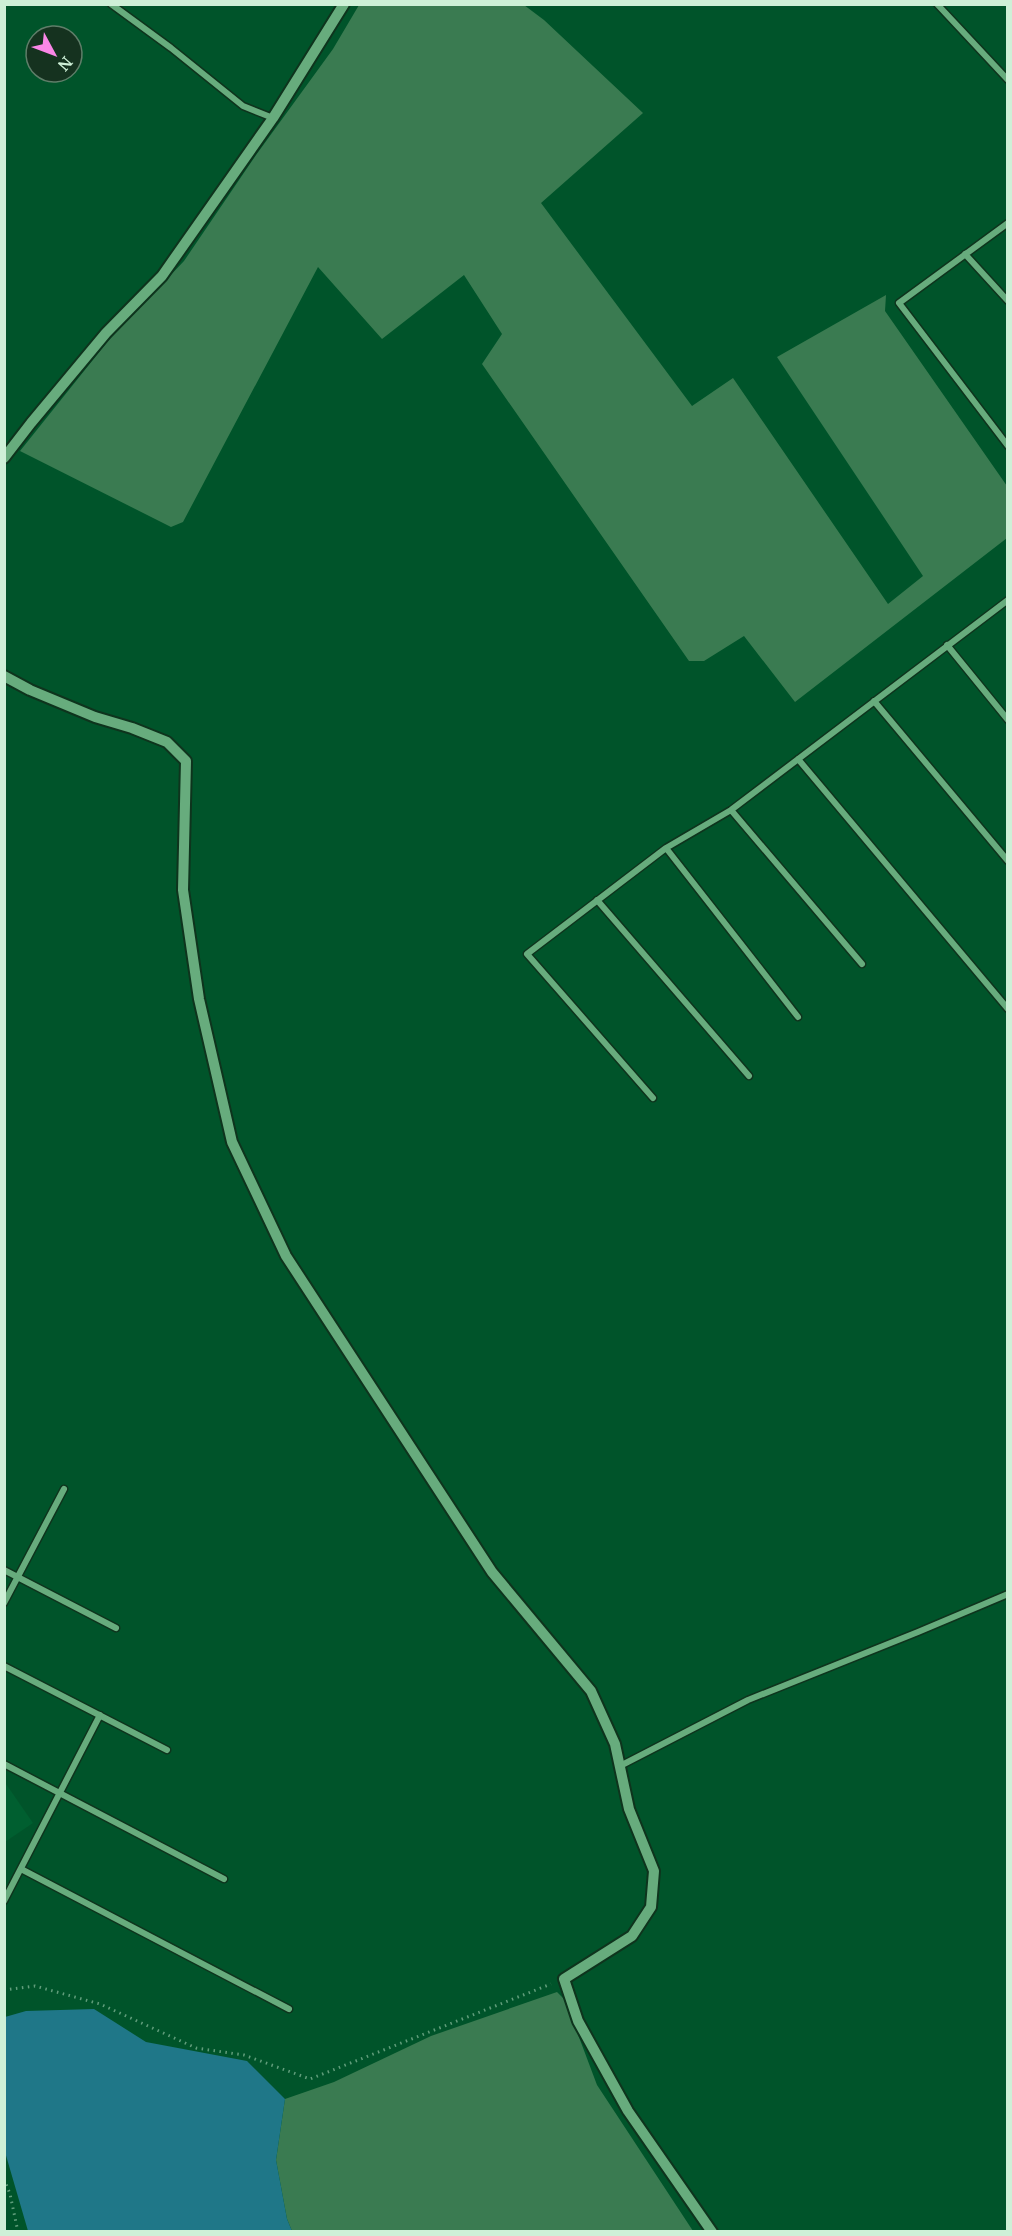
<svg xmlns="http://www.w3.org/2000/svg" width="1012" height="2236" font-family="'Noto Serif',serif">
	<rect width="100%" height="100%" fill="#00542a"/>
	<!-- built -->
	<path fill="#005f30" d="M4,1781L33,1823L5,1842H4Z"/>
	<!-- green -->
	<path fill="#3a7b51" d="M359,5H524L544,20L643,113L541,203L692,406L733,378L888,604L923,576L777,357L886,295L885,311L1007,486V538L795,702L744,636L704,661H689L482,364L502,334L464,275L382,339L318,267L183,522L171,527L20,451L108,341L184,261L256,155L333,49Z
		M557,1992L565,2000L597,2085L693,2231H292L287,2219L276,2160L285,2099L334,2082L431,2036Z"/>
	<!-- water -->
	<path fill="#1f7788" d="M94,2009L146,2042L247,2061L285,2099L276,2160L287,2219L292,2231H28L5,2152V2017L26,2011Z"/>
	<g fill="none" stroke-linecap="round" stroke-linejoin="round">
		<!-- minor casing -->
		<g stroke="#0e341d" stroke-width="9">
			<path id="minor" d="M111,4L171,48L243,106L273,118
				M937,4L1008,80
				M1008,223L899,303L1008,446
				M965,254L1008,301
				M947,645L1008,720
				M874,701L1008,861
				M798,759L1008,1009
				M731,810L862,964
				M666,848L798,1017
				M597,900L749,1076
				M653,1098L527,954L666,848L731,810L1008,600
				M4,1570L116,1628
				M4,1603L64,1489
				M4,1666L167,1750
				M4,1764L224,1879
				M620,1766L748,1700L918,1632L1008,1594
				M21,1869L289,2009
				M4,1901L100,1715"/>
		</g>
		<!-- tertiary casing -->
		<g stroke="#0e341d" stroke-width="14">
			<path id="tertiary" d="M4,458L31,423L106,333L162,276L273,118L344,4
				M4,676L30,690L95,717L132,728L167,742L186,761L183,890L199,999L232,1142L286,1256L492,1572L591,1691L615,1744L629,1809L654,1871L651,1907L632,1936L564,1979L578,2021L628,2111L712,2232"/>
		</g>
		<!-- path -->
		<path stroke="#609d7b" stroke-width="3" stroke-dasharray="1.5 4.5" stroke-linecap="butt" d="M4,1990L35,1986L100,2004L196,2048L244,2055L310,2079L551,1984
			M4,2179L10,2194L18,2232"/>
		<!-- minor -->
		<use href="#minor" stroke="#67ac7d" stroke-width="6"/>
		<!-- tertiary -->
		<use href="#tertiary" stroke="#67ac7d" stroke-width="10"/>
	</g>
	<!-- border -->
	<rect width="1012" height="2236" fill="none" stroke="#cef0d7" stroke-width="12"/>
	<!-- north arrow -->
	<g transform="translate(54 54) rotate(131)"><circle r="28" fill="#15321f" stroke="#5f7e69" stroke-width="1.5"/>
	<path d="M0-4.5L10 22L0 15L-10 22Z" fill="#fa87e7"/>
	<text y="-9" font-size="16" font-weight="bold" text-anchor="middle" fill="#cef0d7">N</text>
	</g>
</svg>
